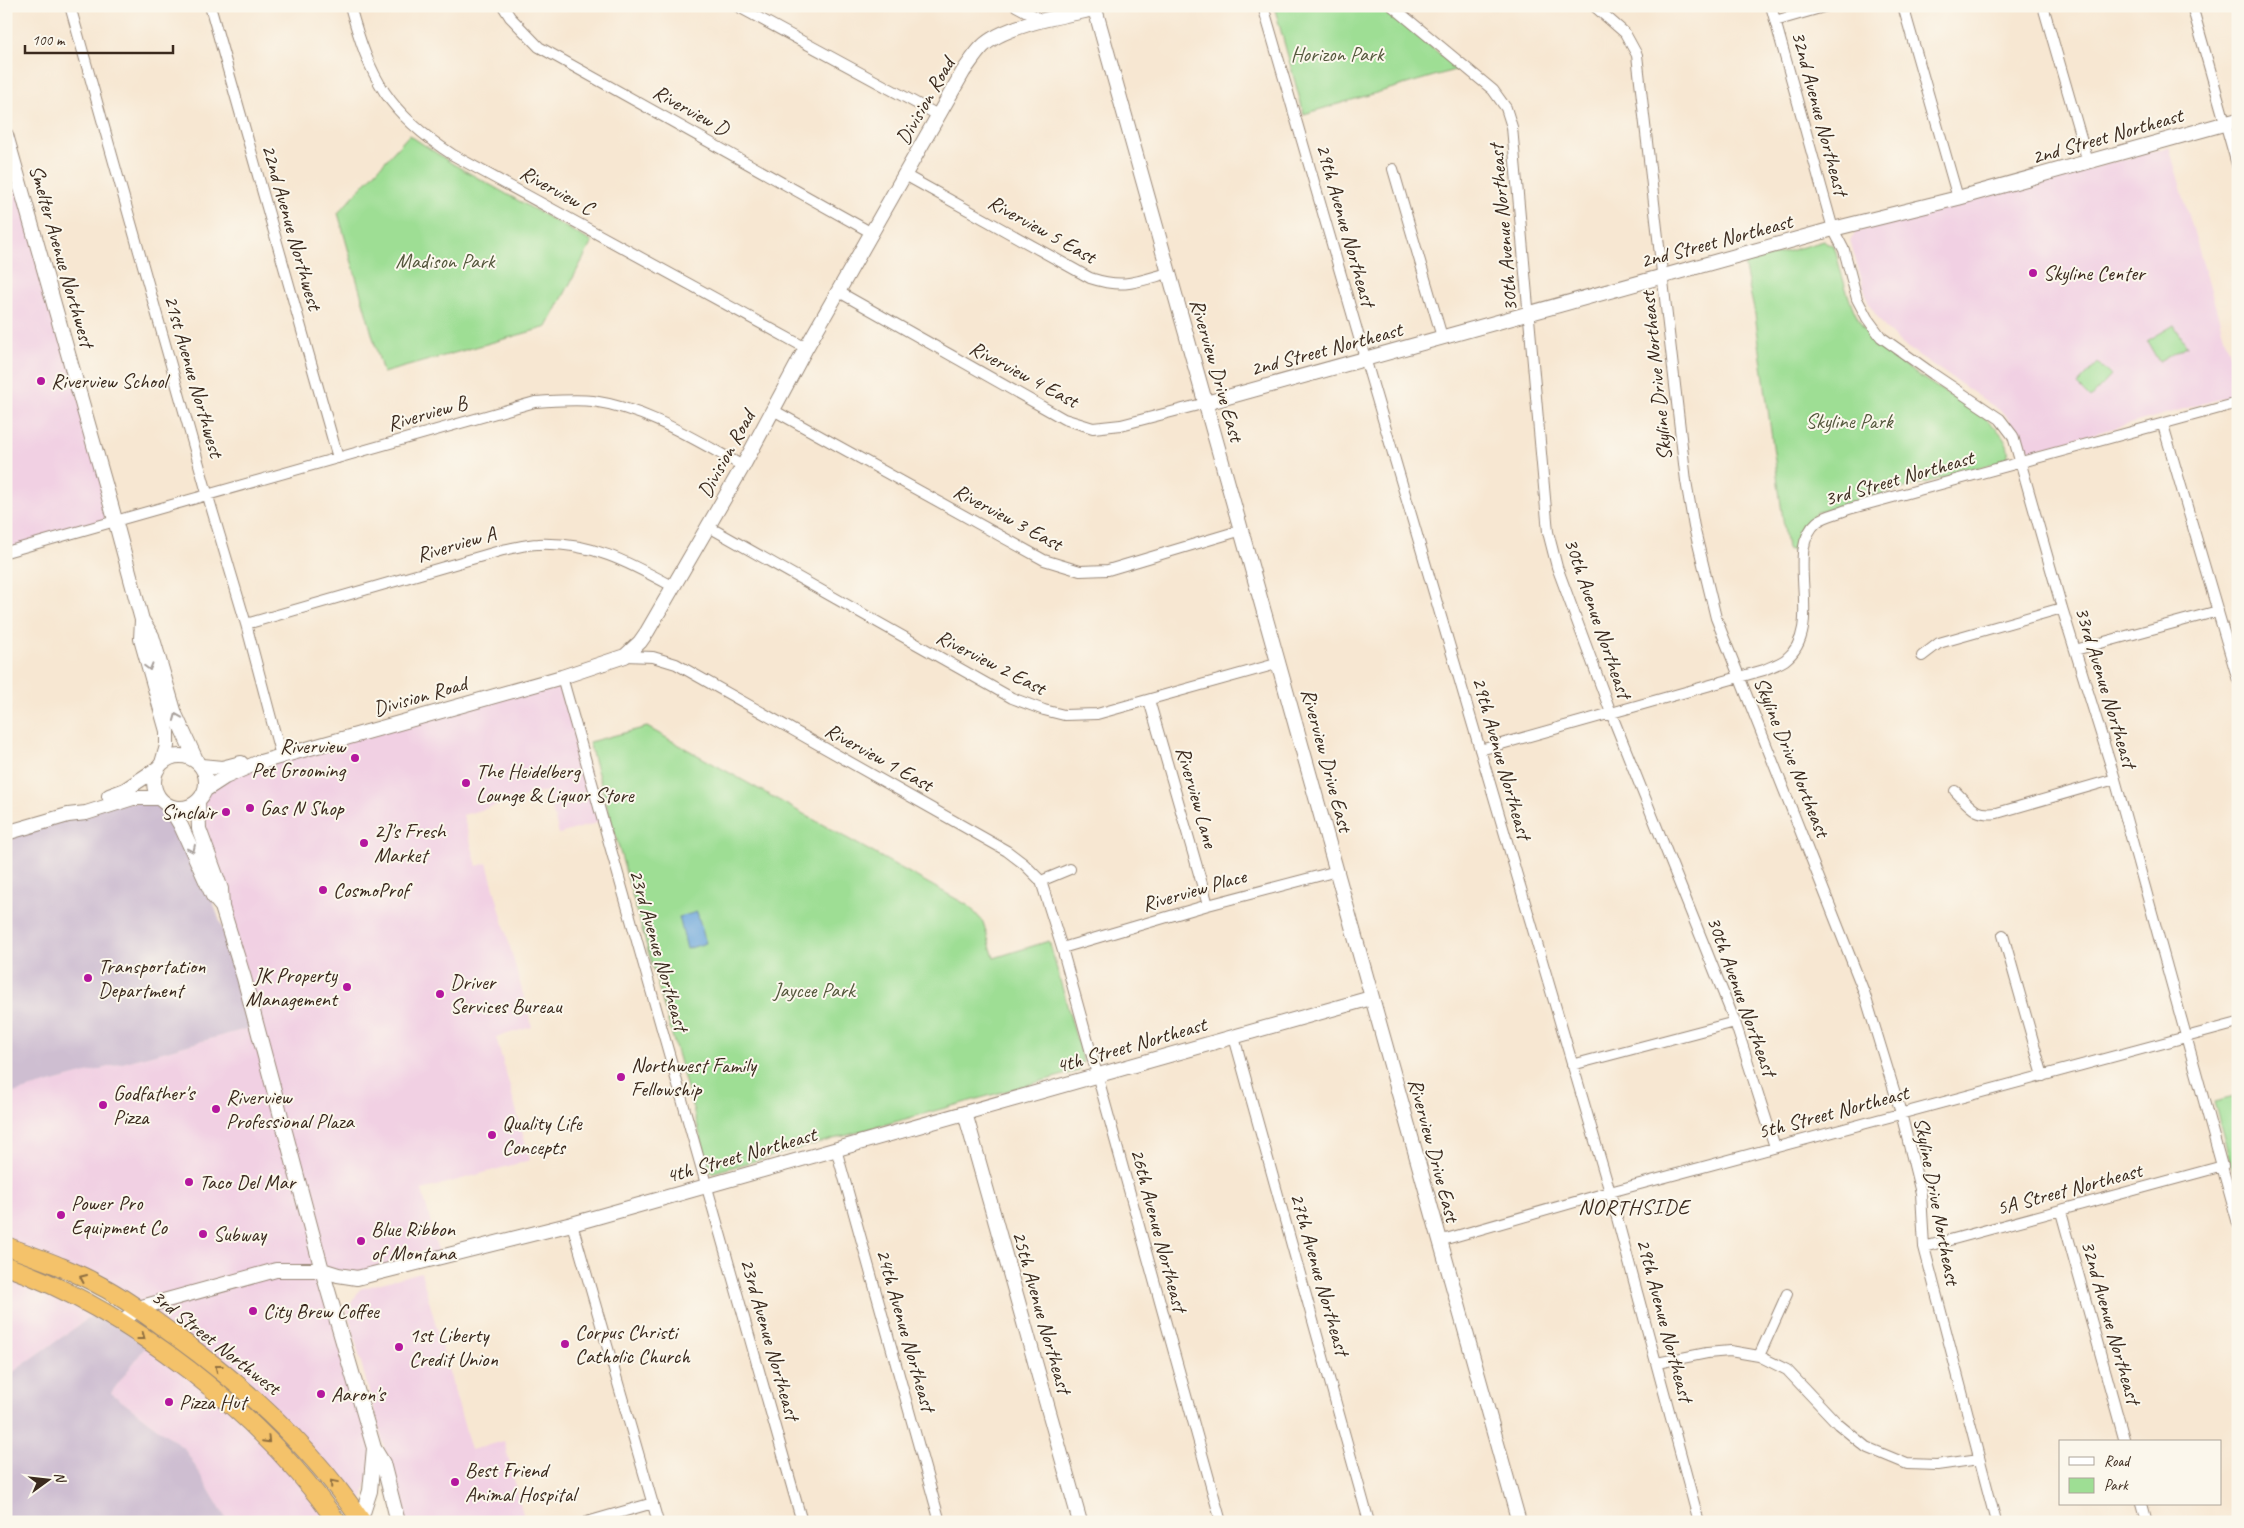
<svg xmlns="http://www.w3.org/2000/svg" width="2244" height="1528" font-family="Caveat,sans-serif">
	<rect width="100%" height="100%" fill="#fbf7ec"/>
	<filter id="ink" filterUnits="userSpaceOnUse"><feTurbulence type="fractalNoise" baseFrequency=".02" numOctaves="2"/><feDisplacementMap in="SourceGraphic" scale="10" xChannelSelector="R" yChannelSelector="G"/><feConvolveMatrix kernelMatrix="1 2 1 2 8 2 1 2 1" color-interpolation-filters="sRGB"/></filter>
	<filter id="wash" filterUnits="userSpaceOnUse"><feTurbulence type="fractalNoise" baseFrequency=".0096" numOctaves="4" result="noise"/><feDisplacementMap in="SourceGraphic" scale="20" xChannelSelector="R" yChannelSelector="G"/><feGaussianBlur stdDeviation="1.12" result="paint"/><feColorMatrix in="noise" values="0 0 0 0 0 0 0 0 0 0 0 0 0 0 0 0 0 1.4 0 .05"/><feComposite in="paint" operator="in"/></filter>
	<g filter="url(#wash)">
		<rect width="100%" height="100%" fill="#f7e7d2"/>
		<!-- built -->
		<path fill="#f1d0e3" d="M2169,147L2238,384V394L2035,450L2026,449L2005,414L1902,344L1886,329L1869,305L1850,240L1856,232Z
			M14,161L116,521L6,552V163Z
			M562,677L603,821L559,834L547,791L463,815L477,866L487,863L532,1027L496,1037L530,1160L422,1190L440,1258L372,1275L323,1270L374,1448L359,1519L318,1464L138,1308L6,1246V1095L257,1026L198,801L205,790L225,777Z
			M6,1266L100,1310L6,1377Z
			M421,1272L471,1450L504,1441L525,1522H404L347,1310L360,1289Z
			M149,1342L205,1383L337,1522H228L185,1449L111,1393Z"/>
		<!-- industrial -->
		<path fill="#cebed1" d="M117,802L164,803L200,865L257,1026L6,1095V833Z
			M100,1310L149,1342L111,1393L185,1449L228,1522H6V1377Z"/>
		<!-- green -->
		<path fill="#9ede94" stroke="#6c8459" d="M1274,6H1381L1458,69L1304,114Z
			M409,135L453,164L592,242L547,327L383,373L338,213Z
			M1824,241L1834,246C1842,273 1848,305 1864,329C1885,359 1951,395 1984,417C1995,427 2013,442 2007,458L1997,463L1817,512L1803,525L1794,551L1787,549L1755,314L1744,264Z
			M2174,325L2187,346L2159,362L2147,341Z
			M2098,363L2111,376L2090,398L2077,385Z
			M647,727L969,906L983,922L994,958L1049,941L1083,1062L1078,1071L711,1173L589,742Z
			M2238,1096V1190L2214,1102Z"/>
		<!-- water -->
		<path fill="#6aa6db" stroke="#52687c" d="M697,912L706,943L687,949L679,917Z"/>
	</g>
	<g filter="url(#ink)">
		<g fill="none" stroke-linecap="round" stroke-linejoin="round">
			<!-- minor casing -->
			<g stroke="#998878" stroke-width="12">
				<path id="minor" d="M70,6L207,493L246,624L281,756
					M210,6L338,458
					M350,6C370,79 388,113 453,155L806,348
					M503,6L510,17L539,47L872,233
					M737,6L938,115
					M1016,6L1042,20
					M1263,6L1365,358L1610,1192L1699,1522
					M1392,6L1493,90L1506,108L1512,127L1548,532L1557,567L1611,713L1735,1022L1775,1147
					M1594,6L1625,33L1637,55L1686,481L1694,527L1716,618L1864,992L1901,1113L1921,1193L1924,1247L1996,1522
					M1771,6L1833,229L1844,250L1857,299L1867,318L1881,337L1933,374L2000,419L2013,436L2062,608L2115,779L2238,1224
					M1903,6L1958,198
					M2043,6L2088,162
					M2192,6L2238,168
					M1775,21L1827,6
					M1393,169L1442,337
					M905,175L1090,278C1124,289 1136,282 1168,273
					M839,292L1064,419L1093,428L1121,425L1206,403
					M773,410L1044,560L1080,571L1108,570L1242,530
					M2163,425L2238,680
					M709,527L1012,698L1044,710L1064,715L1097,714L1280,663
					M6,552L535,402C554,401 574,399 593,401C648,409 695,440 743,466
					M246,624L503,550C515,548 527,544 538,544C592,542 628,562 674,587
					M2075,650L2218,611
					M625,656L653,657L676,664L1007,851L1024,864L1041,881L1062,948L1221,1522
					M1922,656L1939,643L2062,608
					M562,677L802,1522
					M1149,700L1208,905
					M1480,750L1764,670C1770,667 1779,664 1785,660C1827,628 1782,552 1817,522C1824,516 1840,513 1849,509L2238,403
					M1955,791C1970,806 1974,816 1997,813L2115,779
					M1041,881L1070,869
					M2003,935L2043,1076
					M1062,948L1208,905L1337,871
					M1234,1037L1369,1522
					M1572,1065L1735,1022
					M836,1149L940,1522
					M2061,1212L2125,1442
					M572,1224L658,1522
					M1439,1241L1610,1192L2238,1023
					M1924,1247L2223,1166
					M1759,1356L1787,1294
					M1657,1363L1707,1353L1730,1351L1759,1356L1787,1370L1838,1424L1866,1447L1907,1464L1937,1465L1979,1459
					M2142,1504L2147,1522
					M587,1522L653,1503"/>
			</g>
			<!-- tertiary casing -->
			<g stroke="#998878" stroke-width="16">
				<path id="tertiary" d="M6,135L111,505L142,620L141,639L167,731V746L162,763
					M1206,403L1833,229L1958,198L2238,120
					M142,620L152,636L175,714L197,762
					M154 782a26 26 0 1 1 52 0a26 26 0 1 1-52 0Z
					M201,766L222,768L241,763
					M205,790L225,777L257,763L562,677L625,656L640,642L647,632L743,466L806,348L963,72C969,64 975,54 982,47C1003,25 1066,15 1095,9L1519,1522
					M109,796L125,790L158,768
					M198,801L199,829L221,889L222,907L244,978L322,1270L374,1448L383,1463L398,1522
					M169,806L181,826L213,896L222,907
					M6,833L68,815L86,813L133,798H159
					M965,1113L1080,1522
					M122,1322L138,1308L276,1270H322L338,1275L357,1278L572,1224L1371,998
					M360,1522L370,1491L374,1448"/>
			</g>
			<!-- trunk casing -->
			<g stroke="#998878" stroke-width="20">
				<path id="trunk" d="M6,1246C38,1258 71,1269 101,1286C127,1299 150,1318 174,1335C246,1387 312,1447 362,1522
					M6,1266C129,1310 262,1415 337,1522"/>
			</g>
			<!-- minor -->
			<use href="#minor" stroke="#fff" stroke-width="10"/>
			<!-- tertiary -->
			<use href="#tertiary" stroke="#fff" stroke-width="14"/>
			<!-- trunk -->
			<use href="#trunk" stroke="#f4c26a" stroke-width="18"/>
		</g>
		<!-- one-way arrows -->
		<defs><path id="oneway-chevron" d="M-2-3.5L2.5 0L-2 3.5" fill="none" stroke-width="1.6" stroke-linecap="round" stroke-linejoin="round" transform="scale(1.25)"/></defs>
		<g stroke="#a79f9a">
			<use href="#oneway-chevron" transform="translate(149 667) rotate(74)"/>
			<use href="#oneway-chevron" transform="translate(177 717) rotate(-112)"/>
			<use href="#oneway-chevron" transform="translate(192 849) rotate(65)"/>
		</g>
		<g stroke="#8e6e40">
			<use href="#oneway-chevron" transform="translate(83 1278) rotate(-156)"/>
			<use href="#oneway-chevron" transform="translate(142 1337) rotate(37)"/>
			<use href="#oneway-chevron" transform="translate(218 1368) rotate(-142)"/>
			<use href="#oneway-chevron" transform="translate(267 1440) rotate(46)"/>
			<use href="#oneway-chevron" transform="translate(333 1483) rotate(-130)"/>
		</g>
	</g>
	<!-- markers -->
	<g fill="#b5179e" stroke="#fbf7ec" stroke-width="2">
		<circle cx="2033" cy="273" r="5"/>
		<circle cx="41" cy="381" r="5"/>
		<circle cx="355" cy="758" r="5"/>
		<circle cx="466" cy="783" r="5"/>
		<circle cx="250" cy="808" r="5"/>
		<circle cx="226" cy="812" r="5"/>
		<circle cx="364" cy="843" r="5"/>
		<circle cx="323" cy="890" r="5"/>
		<circle cx="88" cy="978" r="5"/>
		<circle cx="347" cy="987" r="5"/>
		<circle cx="440" cy="994" r="5"/>
		<circle cx="621" cy="1077" r="5"/>
		<circle cx="103" cy="1105" r="5"/>
		<circle cx="216" cy="1109" r="5"/>
		<circle cx="492" cy="1135" r="5"/>
		<circle cx="189" cy="1182" r="5"/>
		<circle cx="61" cy="1215" r="5"/>
		<circle cx="203" cy="1234" r="5"/>
		<circle cx="361" cy="1241" r="5"/>
		<circle cx="253" cy="1311" r="5"/>
		<circle cx="565" cy="1344" r="5"/>
		<circle cx="399" cy="1347" r="5"/>
		<circle cx="321" cy="1394" r="5"/>
		<circle cx="169" cy="1402" r="5"/>
		<circle cx="455" cy="1482" r="5"/>
	</g>
	<g text-anchor="middle" stroke-width="4" stroke-linejoin="round" paint-order="stroke">
		<!-- park labels -->
		<g font-size="21" fill="#54573c" stroke="#fbf7ec">
			<text x="1337" y="61">Horizon Park</text>
			<text x="445" y="268">Madison Park</text>
			<text x="1849" y="428">Skyline Park</text>
			<text x="814" y="997">Jaycee Park</text>
		</g>
		<!-- street labels -->
		<g font-size="21" fill="#3b2a1e" stroke="#fbf7ec">
			<text transform="translate(925 101) rotate(-60)" y="7">Division Road</text>
			<text transform="translate(691 110) rotate(29)" y="7">Riverview D</text>
			<text transform="translate(1820 113) rotate(75)" y="7">32nd Avenue Northeast</text>
			<text transform="translate(2107 136) rotate(-16)" y="7">2nd Street Northeast</text>
			<text transform="translate(557 190) rotate(29)" y="7">Riverview C</text>
			<text transform="translate(1346 225) rotate(74)" y="7">29th Avenue Northeast</text>
			<text transform="translate(292 227) rotate(74)" y="7">22nd Avenue Northwest</text>
			<text transform="translate(1503 228) rotate(-95)" y="7">30th Avenue Northeast</text>
			<text transform="translate(1042 229) rotate(29)" y="7">Riverview 5 East</text>
			<text transform="translate(1716 241) rotate(-15)" y="7">2nd Street Northeast</text>
			<text transform="translate(62 256) rotate(74)" y="7">Smelter Avenue Northwest</text>
			<text transform="translate(1326 349) rotate(-15)" y="7">2nd Street Northeast</text>
			<text transform="translate(1217 370) rotate(74)" y="7">Riverview Drive East</text>
			<text transform="translate(1024 374) rotate(28)" y="7">Riverview 4 East</text>
			<text transform="translate(194 376) rotate(74)" y="7">21st Avenue Northwest</text>
			<text transform="translate(1656 376) rotate(-96)" y="7">Skyline Drive Northeast</text>
			<text transform="translate(427 413) rotate(-16)" y="7">Riverview B</text>
			<text transform="translate(726 454) rotate(-61)" y="7">Division Road</text>
			<text transform="translate(1899 478) rotate(-16)" y="7">3rd Street Northeast</text>
			<text transform="translate(1008 517) rotate(28)" y="7">Riverview 3 East</text>
			<text transform="translate(456 544) rotate(-16)" y="7">Riverview A</text>
			<text transform="translate(1598 618) rotate(71)" y="7">30th Avenue Northeast</text>
			<text transform="translate(991 662) rotate(27)" y="7">Riverview 2 East</text>
			<text transform="translate(2106 687) rotate(73)" y="7">33rd Avenue Northeast</text>
			<text transform="translate(420 696) rotate(-16)" y="7">Division Road</text>
			<text transform="translate(879 757) rotate(29)" y="7">Riverview 1 East</text>
			<text transform="translate(1792 757) rotate(68)" y="7">Skyline Drive Northeast</text>
			<text transform="translate(1502 758) rotate(74)" y="7">29th Avenue Northeast</text>
			<text transform="translate(1327 760) rotate(75)" y="7">Riverview Drive East</text>
			<text transform="translate(1197 797) rotate(74)" y="7">Riverview Lane</text>
			<text transform="translate(1194 890) rotate(-16)" y="7">Riverview Place</text>
			<text transform="translate(659 950) rotate(74)" y="7">23rd Avenue Northeast</text>
			<text transform="translate(1742 996) rotate(70)" y="7">30th Avenue Northeast</text>
			<text transform="translate(1131 1045) rotate(-16)" y="7">4th Street Northeast</text>
			<text transform="translate(1833 1112) rotate(-15)" y="7">5th Street Northeast</text>
			<text transform="translate(1434 1150) rotate(75)" y="7">Riverview Drive East</text>
			<text transform="translate(741 1155) rotate(-16)" y="7">4th Street Northeast</text>
			<text transform="translate(2069 1189) rotate(-15)" y="7">5A Street Northeast</text>
			<text transform="translate(1937 1201) rotate(79)" y="7">Skyline Drive Northeast</text>
			<text transform="translate(1159 1230) rotate(75)" y="7">26th Avenue Northeast</text>
			<text transform="translate(1320 1274) rotate(74)" y="7">27th Avenue Northeast</text>
			<text transform="translate(1042 1312) rotate(74)" y="7">25th Avenue Northeast</text>
			<text transform="translate(1665 1320) rotate(75)" y="7">29th Avenue Northeast</text>
			<text transform="translate(2111 1322) rotate(74)" y="7">32nd Avenue Northeast</text>
			<text transform="translate(906 1330) rotate(74)" y="7">24th Avenue Northeast</text>
			<text transform="translate(770 1339) rotate(74)" y="7">23rd Avenue Northeast</text>
			<text transform="translate(216 1342) rotate(38)" y="7">3rd Street Northwest</text>
		</g>
		<!-- poi labels -->
		<g font-size="21" fill="#3b2a1e" stroke="#fbf7ec" text-anchor="start">
			<text x="2043" y="280">Skyline Center</text>
			<text x="51" y="388">Riverview School</text>
			<text x="345" y="753" text-anchor="end">Riverview<tspan x="345" dy="24">Pet Grooming</tspan></text>
			<text x="476" y="778">The Heidelberg<tspan x="476" dy="24">Lounge &amp; Liquor Store</tspan></text>
			<text x="260" y="815">Gas N Shop</text>
			<text x="216" y="819" text-anchor="end">Sinclair</text>
			<text x="374" y="838">2J's Fresh<tspan x="374" dy="24">Market</tspan></text>
			<text x="333" y="897">CosmoProf</text>
			<text x="98" y="973">Transportation<tspan x="98" dy="24">Department</tspan></text>
			<text x="337" y="982" text-anchor="end">JK Property<tspan x="337" dy="24">Management</tspan></text>
			<text x="450" y="989">Driver<tspan x="450" dy="24">Services Bureau</tspan></text>
			<text x="631" y="1072">Northwest Family<tspan x="631" dy="24">Fellowship</tspan></text>
			<text x="113" y="1100">Godfather's<tspan x="113" dy="24">Pizza</tspan></text>
			<text x="226" y="1104">Riverview<tspan x="226" dy="24">Professional Plaza</tspan></text>
			<text x="502" y="1130">Quality Life<tspan x="502" dy="24">Concepts</tspan></text>
			<text x="199" y="1189">Taco Del Mar</text>
			<text x="71" y="1210">Power Pro<tspan x="71" dy="24">Equipment Co</tspan></text>
			<text x="371" y="1236">Blue Ribbon<tspan x="371" dy="24">of Montana</tspan></text>
			<text x="213" y="1241">Subway</text>
			<text x="263" y="1318">City Brew Coffee</text>
			<text x="575" y="1339">Corpus Christi<tspan x="575" dy="24">Catholic Church</tspan></text>
			<text x="409" y="1342">1st Liberty<tspan x="409" dy="24">Credit Union</tspan></text>
			<text x="331" y="1401">Aaron's</text>
			<text x="179" y="1409">Pizza Hut</text>
			<text x="465" y="1477">Best Friend<tspan x="465" dy="24">Animal Hospital</tspan></text>
		</g>
		<!-- neighbourhood labels -->
		<g font-size="22" letter-spacing="1" fill="#3b2a1e" stroke="#fbf7ec">
			<text x="1634" y="1214">NORTHSIDE</text>
		</g>
	</g>
	<!-- margin -->
	<rect width="2244" height="1528" fill="none" stroke="#fbf7ec" stroke-width="25"/>
	<!-- legend -->
	<rect x="2059" y="1440" width="162" height="65" fill="#fbf7ec" stroke="#aea59a"/>
	<rect x="2069" y="1457" width="25" height="8" fill="#ffffff" stroke="#aea59a"/>
	<text x="2104" y="1466" font-size="15" fill="#3b2a1e">Road</text>
	<rect x="2069" y="1478" width="25" height="15" fill="#9ede94" stroke="#aea59a"/>
	<text x="2104" y="1490" font-size="15" fill="#3b2a1e">Park</text>
	<!-- north arrow -->
	<g transform="translate(48 1480) rotate(75)" stroke="#fbf7ec" stroke-width="4" paint-order="stroke">
	<path d="M0-4L9 19L0 12L-9 19Z" fill="#3b2a1e"/>
	<text y="-8" font-size="14" font-weight="bold" text-anchor="middle" fill="#3b2a1e">N</text>
	</g>
	<!-- scale -->
	<path d="M25 45v8h148v-8" fill="none" stroke="#3b2a1e" stroke-width="2.5"/>
	<text x="32" y="45" font-size="15" fill="#3b2a1e" stroke="#fbf7ec" stroke-width="4" paint-order="stroke">100 m</text>
</svg>
